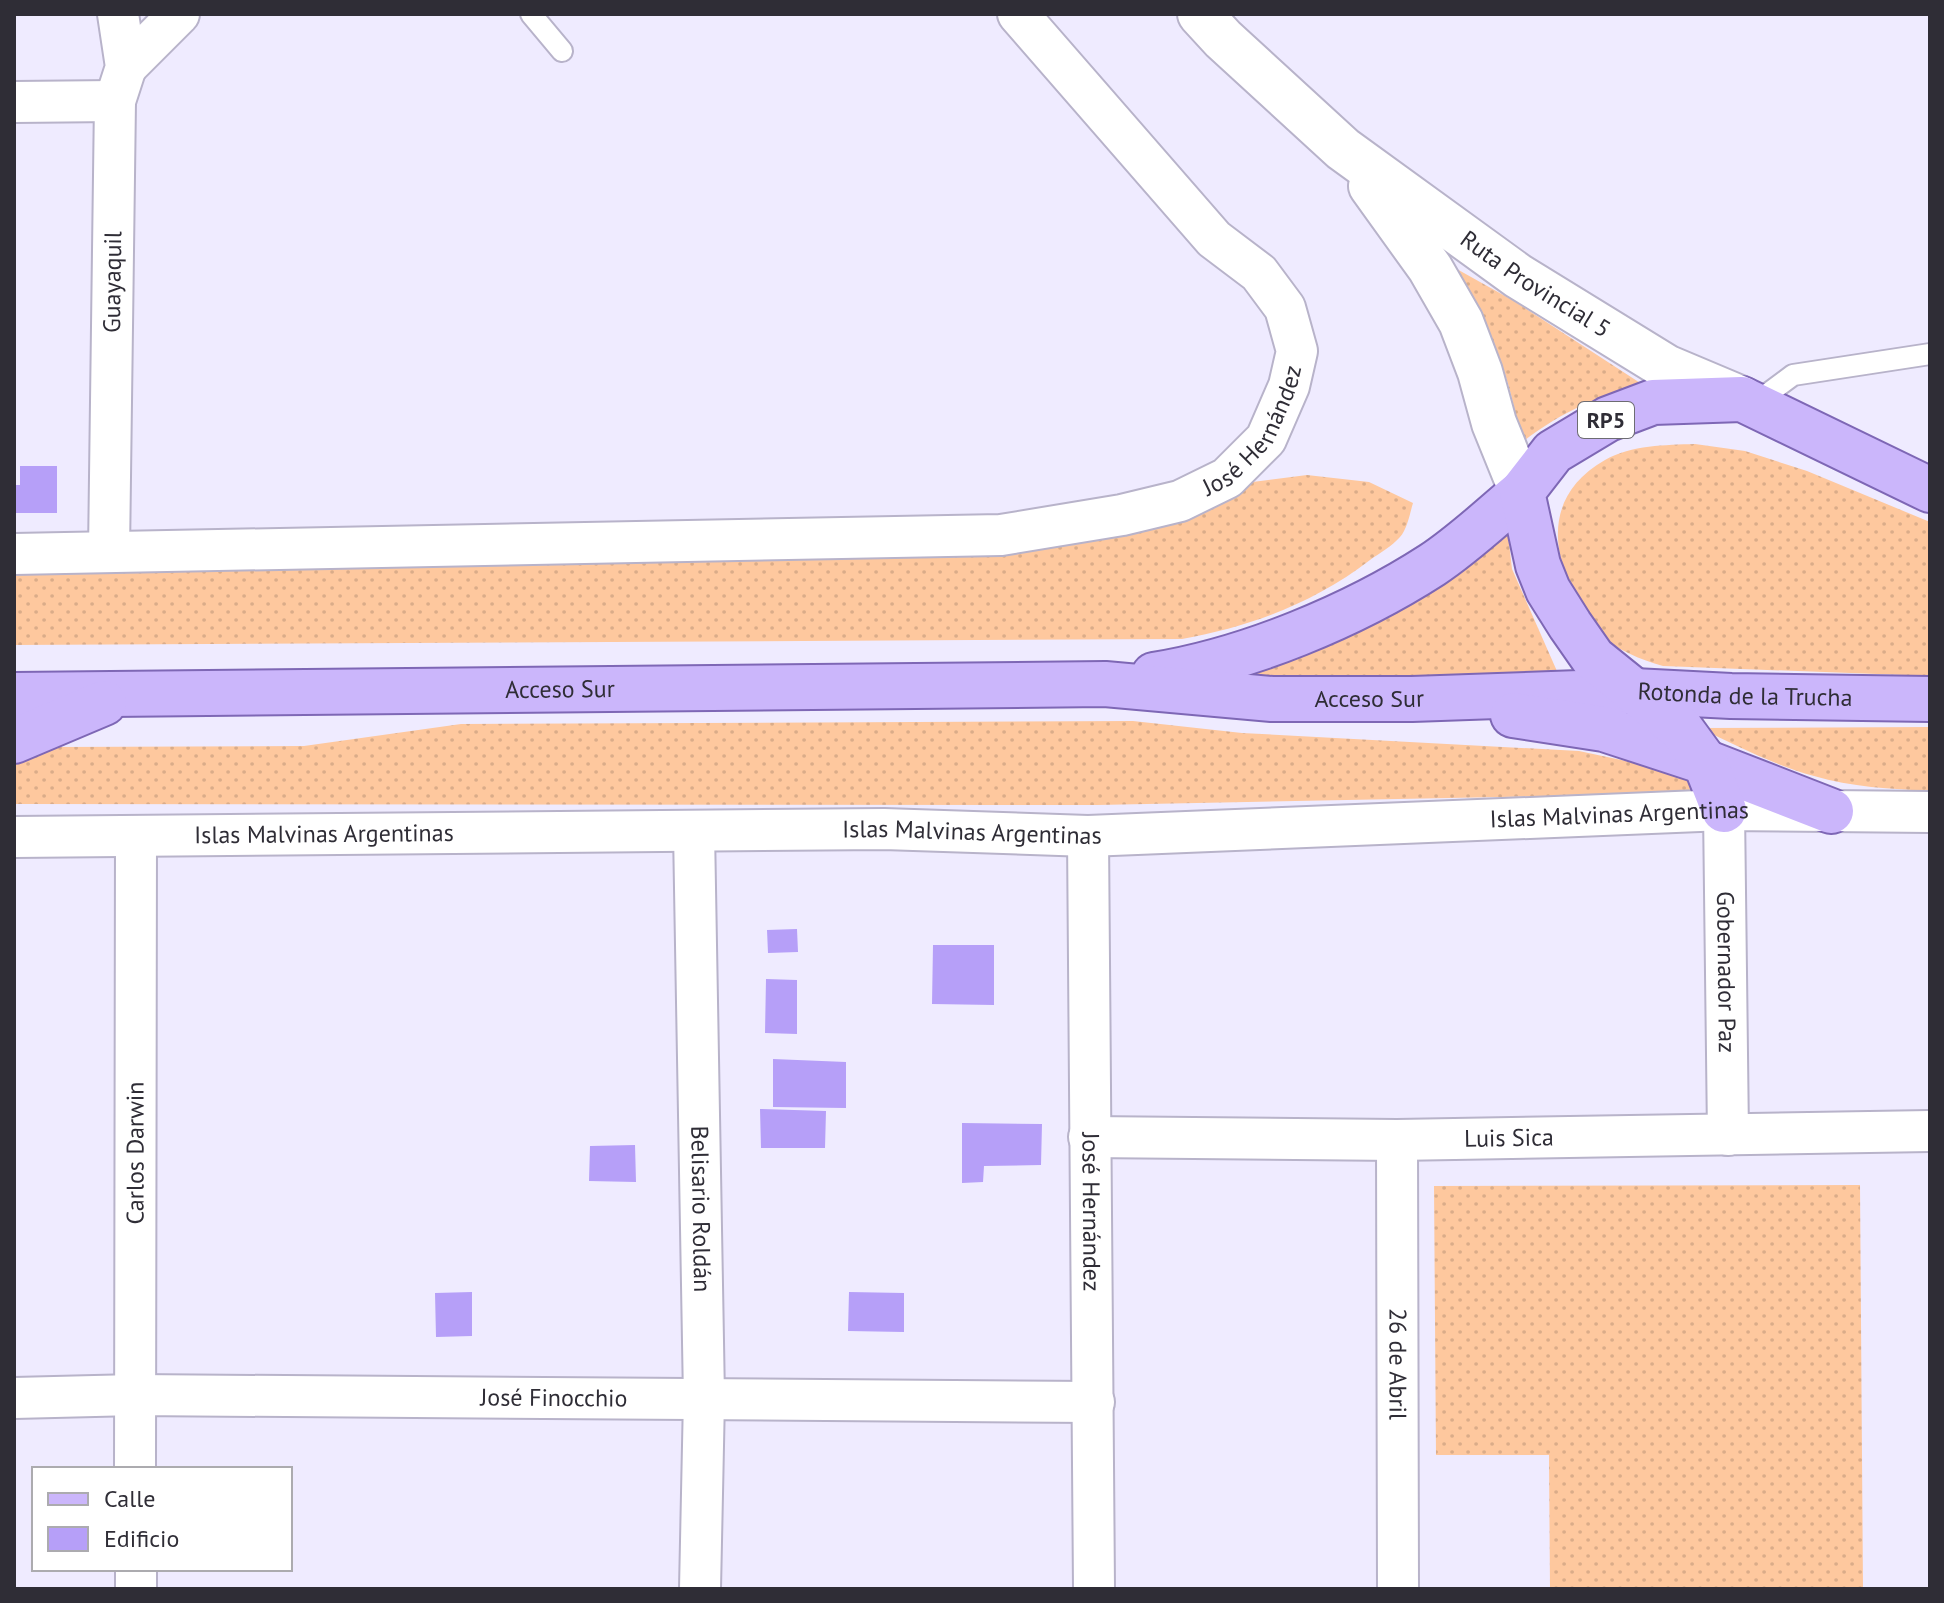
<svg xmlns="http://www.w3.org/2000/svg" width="1944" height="1603" font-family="'PT Sans',sans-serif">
	<defs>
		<pattern id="grass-dots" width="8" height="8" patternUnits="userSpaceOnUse" patternTransform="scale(2)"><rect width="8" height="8" fill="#fec89e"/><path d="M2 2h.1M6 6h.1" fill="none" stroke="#daac89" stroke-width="1.8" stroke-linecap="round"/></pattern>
	</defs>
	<rect width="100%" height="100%" fill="#efebff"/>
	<!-- grass -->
	<path fill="url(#grass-dots)" d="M1455,268L1514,301L1651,390C1602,390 1559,414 1521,443C1511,378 1490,323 1455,268Z
		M1695,444L1745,451L1807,471L1930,522V676L1663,666C1641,660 1615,649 1598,633C1586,621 1580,607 1573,592C1548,540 1551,491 1605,460C1632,445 1665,445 1695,444Z
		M1307,475L1369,482L1413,503C1410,513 1407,530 1400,537C1392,546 1380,553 1370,560C1314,603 1252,626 1182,639L14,645V573L1076,542L1237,484Z
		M1507,526L1512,569L1560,678L1293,680L1198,677C1231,670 1267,666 1300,656C1379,634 1444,574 1507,526Z
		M1133,721L1242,733L1579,751L1687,774L1704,793L1097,805L14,804V758L56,747L304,746L461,724Z
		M1930,727V791C1891,789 1851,787 1814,776C1774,765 1737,746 1700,728Z
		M1860,1185L1863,1589H1550L1549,1455H1436L1434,1186Z"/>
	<!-- building -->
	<path fill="#b69ff8" d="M20,466H57V513H14V485H20Z
		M797,929L798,952L768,953L767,930Z
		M933,945H994V1005L932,1004Z
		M766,979L797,980V1034L765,1033Z
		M773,1059L846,1062V1108L773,1107Z
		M760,1109L826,1111L825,1148H761Z
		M962,1123L1042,1124L1041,1165L984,1166L983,1182L962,1183Z
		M635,1145L636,1182L589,1181L590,1146Z
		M472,1292V1336L436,1337L435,1293Z
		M849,1292L904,1293V1332L848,1331Z"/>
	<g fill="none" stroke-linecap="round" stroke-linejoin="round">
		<!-- service casing -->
		<g stroke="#b8b3ca" stroke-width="24">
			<path id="service" d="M531,14L562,51
				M1754,404L1793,375L1930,354"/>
		</g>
		<!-- minor casing -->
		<g stroke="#b8b3ca" stroke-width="44">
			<g id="minor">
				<path d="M126,67L179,14"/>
				<path d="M14,102L115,101"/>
				<path id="s1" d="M109,552L115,101L126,67L118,14"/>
				<path id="s2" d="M14,554L1001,535L1122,515L1180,501L1227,478L1266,439L1289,386L1297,351L1285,308L1259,273L1214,239L1018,14"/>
				<path id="s3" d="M1724,810L1728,1135"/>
				<path id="s4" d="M694,831L704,1398L700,1589"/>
				<path id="s5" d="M1088,836L1094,1589"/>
				<path id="s6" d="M14,837L884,829L1088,836L1724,810L1930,812"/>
				<path id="s7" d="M1089,1137L1397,1140L1930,1131"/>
				<path id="s8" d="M1397,1140L1398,1589"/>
				<path id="s9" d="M14,1398L135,1395L1094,1402"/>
				<path id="s10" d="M135,1469L136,837"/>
				<path d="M136,1569V1589"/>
			</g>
		</g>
		<!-- secondary casing -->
		<g stroke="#b8b3ca" stroke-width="48">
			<g id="secondary">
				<path id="s11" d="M1200,14L1223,39L1343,149L1518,276L1666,367L1742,399"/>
				<path d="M1371,186L1430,268L1461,322L1480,372L1494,423L1522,492"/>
			</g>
		</g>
		<!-- primary casing -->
		<g stroke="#7e67b5" stroke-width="48">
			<g id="primary">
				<path d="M1154,675C1247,660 1353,616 1432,565C1464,544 1493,516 1522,492"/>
				<path id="s12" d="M14,695L1105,684L1272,699H1412L1634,691L1731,696L1930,699"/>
				<path d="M1513,715L1604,729L1705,762L1831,811"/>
				<path d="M14,741L104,703"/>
				<path d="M1724,810L1705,762L1681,729L1593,658L1570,625L1548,590L1538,565L1522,492L1553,452L1608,419L1653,402L1742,399L1930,490"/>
			</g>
		</g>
		<!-- service -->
		<use href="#service" stroke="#fff" stroke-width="20"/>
		<!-- minor -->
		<use href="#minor" stroke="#fff" stroke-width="40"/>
		<!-- secondary -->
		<use href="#secondary" stroke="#fff" stroke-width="44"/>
		<!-- primary -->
		<use href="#primary" stroke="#cbb6fb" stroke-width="44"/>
	</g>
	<g text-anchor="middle" stroke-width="6" stroke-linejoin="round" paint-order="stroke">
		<!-- shield labels -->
		<rect fill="#fff" stroke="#6d6c72" stroke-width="2" x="1578" y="402" width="56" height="36" rx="6"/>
		<g font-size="22" font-weight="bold" fill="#2f2d36">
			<text x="1606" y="428">RP5</text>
		</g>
		<!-- street labels -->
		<g font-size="24" fill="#2f2d36" stroke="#fff">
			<text dy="8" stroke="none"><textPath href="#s1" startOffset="270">Guayaquil</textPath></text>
			<text dy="8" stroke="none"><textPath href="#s11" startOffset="432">Ruta Provincial 5</textPath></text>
			<text dy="8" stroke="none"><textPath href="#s2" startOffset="1276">José Hernández</textPath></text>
			<text dy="8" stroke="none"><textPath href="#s12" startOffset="546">Acceso Sur</textPath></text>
			<text dy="8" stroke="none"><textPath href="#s12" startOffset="1732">Rotonda de la Trucha</textPath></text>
			<text dy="8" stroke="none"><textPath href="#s12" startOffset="1356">Acceso Sur</textPath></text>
			<text dy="8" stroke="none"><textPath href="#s6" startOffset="1606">Islas Malvinas Argentinas</textPath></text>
			<text dy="8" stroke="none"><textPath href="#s6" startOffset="958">Islas Malvinas Argentinas</textPath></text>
			<text dy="8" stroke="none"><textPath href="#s6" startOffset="310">Islas Malvinas Argentinas</textPath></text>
			<text dy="8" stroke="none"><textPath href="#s3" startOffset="162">Gobernador Paz</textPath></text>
			<text dy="8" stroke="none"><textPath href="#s7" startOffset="420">Luis Sica</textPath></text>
			<text dy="8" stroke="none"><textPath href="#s10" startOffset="316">Carlos Darwin</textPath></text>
			<text dy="8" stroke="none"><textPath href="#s4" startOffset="378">Belisario Roldán</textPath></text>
			<text dy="8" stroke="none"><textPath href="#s5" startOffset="376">José Hernández</textPath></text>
			<text dy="8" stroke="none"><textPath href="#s8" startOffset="224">26 de Abril</textPath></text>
			<text dy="8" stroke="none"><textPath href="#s9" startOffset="540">José Finocchio</textPath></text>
		</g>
	</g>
	<!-- border -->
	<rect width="1944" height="1603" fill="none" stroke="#2f2d36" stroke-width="32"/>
	<!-- legend -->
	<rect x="32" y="1467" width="260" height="104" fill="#ffffff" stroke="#acabaf" stroke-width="2"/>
	<rect x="48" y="1493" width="40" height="12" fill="#cbb6fb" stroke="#acabaf" stroke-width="2"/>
	<text x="104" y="1507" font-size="24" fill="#2f2d36">Calle</text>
	<rect x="48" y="1527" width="40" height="24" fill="#b69ff8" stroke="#acabaf" stroke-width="2"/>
	<text x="104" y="1547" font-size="24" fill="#2f2d36">Edificio</text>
</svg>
